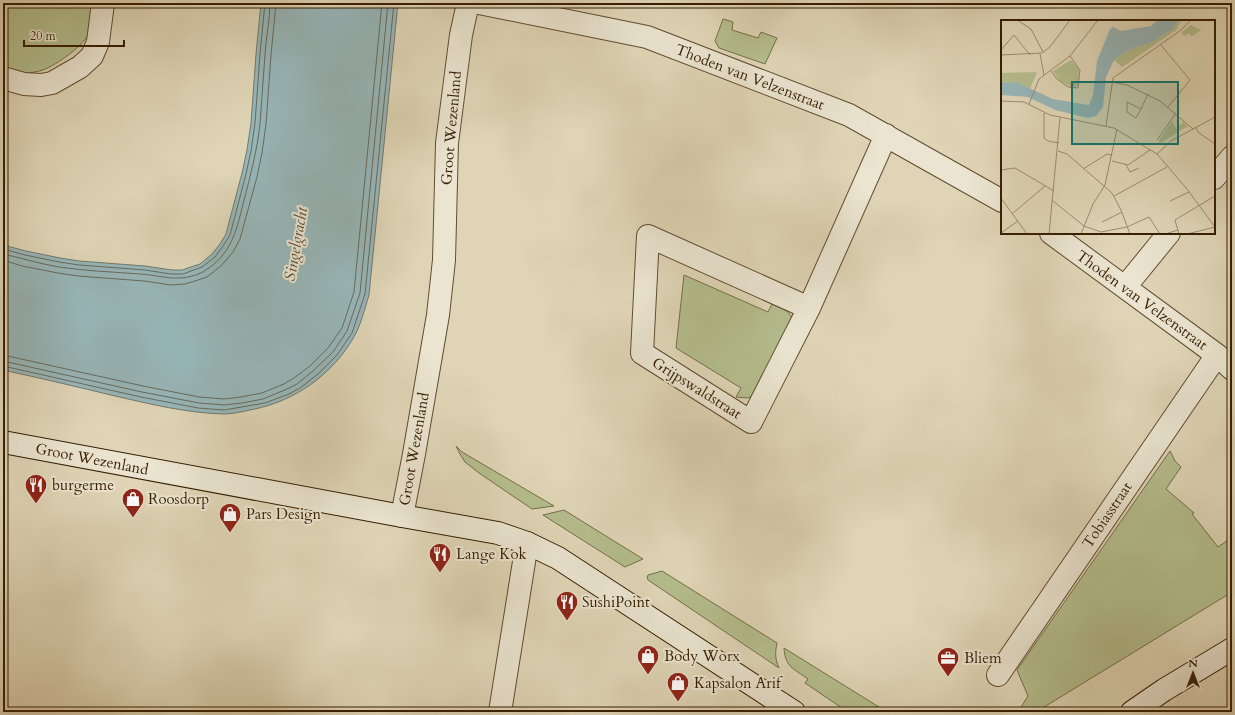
<svg xmlns="http://www.w3.org/2000/svg" width="1235" height="715" font-family="Cardo,serif">
	<rect width="100%" height="100%" fill="#dfd5b6"/>
	<filter id="stains"><feTurbulence type="fractalNoise" baseFrequency=".005" numOctaves="4"/><feColorMatrix values="0 0 0 0 .2 0 0 0 0 .09 0 0 0 0 .02 0 0 0 .5 -.17"/></filter>
	<radialGradient id="worn" r=".72"><stop offset=".6" stop-color="#630" stop-opacity="0"/><stop offset="1" stop-color="#630" stop-opacity=".3"/></radialGradient>
	<!-- green -->
	<path fill="#b4bd8d" stroke="#766e48" d="M3,3H95C94,12 94,22 90,31C84,46 58,64 43,70C37,72 30,73 24,73C17,73 10,70 3,68Z
		M723,19L733,22L732,30L758,38L761,32L777,38L765,64L719,48L715,41Z
		M684,275L768,312L772,304C780,308 789,310 792,318L754,396L747,398L736,397L741,388L676,348Z
		M456,446L462,452L554,506L532,509L479,473L465,462L460,454Z
		M1170,451L1175,461L1181,467L1166,489L1194,513L1192,514L1218,547L1232,537V592L1036,712H1018L1028,696L1017,670Z
		M564,510L643,559L625,567L543,515Z
		M662,571L777,643C775,653 775,659 779,668L648,580L647,577L648,575Z
		M784,648L887,712H848L805,683L808,679C794,669 785,667 784,648Z"/>
	<!-- water -->
	<path fill="#97b6b8" stroke="#71796f" d="M261,3H398L369,295C365,308 361,324 355,335C333,375 294,402 250,410C241,412 232,414 223,414C187,413 150,404 115,396C78,387 40,378 3,370V245L26,251L60,258L79,261L145,266L172,270H182L200,264L212,254L220,244L226,234L242,173L247,150L251,123L256,54Z"/>
	<g fill="none" stroke-linecap="round" stroke-linejoin="round">
		<!-- shore -->
		<path stroke="#676a5d" stroke-width="1" d="M3,249L25,255L59,262L79,265L145,270L171,274H183L191,271L202,267L215,257L223,246L230,235L246,174L251,151L255,123L260,54L265,3
			M3,254C22,258 40,264 59,267C86,271 113,272 141,274C164,276 180,283 203,272C206,270 210,267 213,265C233,248 237,228 243,204C250,177 257,151 260,124C262,101 263,77 265,54C266,37 270,20 270,3
			M3,260L22,266L58,273L78,276L144,281L171,285L185,284L195,281L207,277L222,265L233,252L240,239L257,177L262,153L266,124L271,55L276,3
			M3,355L143,386L199,397L224,399L241,397L262,393L284,384L294,378L310,366L328,348L342,328L354,292L382,3
			M3,361L142,392L199,403L224,405L242,403L263,399L287,389L297,384L314,370L333,352L347,331L360,293L388,3
			M3,366L141,397L198,408L224,410L265,403L289,394L300,388L318,374L337,355L352,333L365,294L394,3"/>
		<!-- street casing -->
		<g stroke="#614c2f" stroke-width="24">
			<path id="street" d="M479,3L647,37L849,115L1002,201
				M3,78L24,84L41,85L52,83L80,67L92,56L98,42L103,3
				M1214,178L1232,157
				M1051,233L1217,355L1232,369
				M1125,287L1169,233
				M809,308L648,236L642,353L751,422L809,308L886,135
				M402,516L414,454L438,315L444,260L447,143L461,35L468,3
				M998,675L1217,355
				M500,712L527,543"/>
		</g>
		<!-- secondary casing -->
		<g stroke="#371e02" stroke-width="24">
			<path id="secondary" d="M3,442L402,516L498,533L527,543L558,558L794,712
				M1132,712L1164,690L1232,649"/>
		</g>
		<!-- street -->
		<use href="#street" stroke="#eae4d0" stroke-width="22"/>
		<!-- secondary -->
		<use href="#secondary" stroke="#eae4d0" stroke-width="22"/>
	</g>
	<!-- icons -->
	<defs>
		<g id="restaurant-pin" transform="scale(1.15)"><path d="M0 17L-7.5 6A9.5 9.5 0 1 1 7.5 6Z" fill="#8f2418" stroke="#eae4d0"/><path d="M-5-6h1v4h1v-4h1v4h1v-4h1v5L-1.5 .5V6h-2V.5L-5-1ZM5-6V6H3V1.5H1.5Q1.5-4 5-6Z" fill="#fff"/></g>
		<g id="shop-pin" transform="scale(1.15)"><path d="M0 17L-7.5 6A9.5 9.5 0 1 1 7.5 6Z" fill="#8f2418" stroke="#eae4d0"/><path d="M-5-2.5h2.3a2.7 3.5 0 0 1 5.4 0H5L5.5 6h-11ZM-1.5-2.5h3a1.5 2.3 0 0 0-3 0Z" fill="#fff"/></g>
		<g id="office-pin" transform="scale(1.15)"><path d="M0 17L-7.5 6A9.5 9.5 0 1 1 7.5 6Z" fill="#8f2418" stroke="#eae4d0"/><path d="M-6-3h4V-5.5h4V-3h4V5H-6ZM-1-4.5V-3h2v-1.5ZM-6 0V1H6V0Z" fill="#fff"/></g>
	</defs>
	<g fill-rule="evenodd">
		<use href="#restaurant-pin" x="36" y="485"/>
		<use href="#shop-pin" x="133" y="499"/>
		<use href="#shop-pin" x="230" y="514"/>
		<use href="#restaurant-pin" x="440" y="554"/>
		<use href="#restaurant-pin" x="567" y="602"/>
		<use href="#shop-pin" x="648" y="656"/>
		<use href="#office-pin" x="948" y="658"/>
		<use href="#shop-pin" x="678" y="683"/>
	</g>
	<g text-anchor="middle" stroke-width="4" stroke-linejoin="round" paint-order="stroke">
		<!-- street labels -->
		<g font-size="15" fill="#371e02" stroke="#eae4d0">
			<text transform="translate(750 77) rotate(21)" y="5">Thoden van Velzenstraat</text>
			<text transform="translate(451 128) rotate(-85)" y="5">Groot Wezenland</text>
			<text transform="translate(1142 300) rotate(36)" y="5">Thoden van Velzenstraat</text>
			<text transform="translate(697 388) rotate(32)" y="5">Grijpswaldstraat</text>
			<text transform="translate(414 449) rotate(-80)" y="5">Groot Wezenland</text>
			<text transform="translate(92 459) rotate(11)" y="5">Groot Wezenland</text>
			<text transform="translate(1107 515) rotate(-56)" y="5">Tobiasstraat</text>
		</g>
		<!-- poi labels -->
		<g font-size="15" fill="#371e02" stroke="#eae4d0" text-anchor="start">
			<text x="52" y="490">burgerme</text>
			<text x="148" y="504">Roosdorp</text>
			<text x="246" y="519">Pars Design</text>
			<text x="456" y="559">Lange Kok</text>
			<text x="582" y="607">SushiPoint</text>
			<text x="664" y="661">Body Worx</text>
			<text x="964" y="663">Bliem</text>
			<text x="694" y="688">Kapsalon Arif</text>
		</g>
		<!-- water labels -->
		<g font-size="16" font-style="italic" fill="#544c39" stroke="#eae4d0">
			<text transform="translate(295 244) rotate(-80)" y="6">Singelgracht</text>
		</g>
	</g>
	<!-- overview -->
	<g transform="translate(1001 20)">
		<rect width="214" height="214" fill="#dfd5b6"/>
		<path d="M178,0H180L175,10L121,47L113,40L128,30L154,21L167,12ZM190,5L200,10L190,17L189,13L183,16L181,12ZM70,40L78,49V65L72,68L59,61L52,51ZM36,52L29,69L15,62L0,63V53ZM171,101L175,109L182,102L187,106L158,124V120Z" fill="#b4bd8d"/>
		<path d="M157,0H178L171,9L154,21L128,30L113,40L105,57L102,87L95,96L87,98L54,90L27,77L0,75V63L15,62L52,79L88,85L92,75L96,41L109,9L112,7L120,11L150,6Z" fill="#97b6b8"/>
		<path fill="none" stroke="#9c8c6e" stroke-width="1" d="M16,0L30,9L42,32M159,24L189,60L167,87M0,30L13,15L29,35M39,34L43,55M0,35L41,33L49,27L69,0M50,51L56,59L67,67L77,68L79,50L69,36M111,62L126,65L159,81L192,109M0,81L23,82L49,95L113,108L156,134L170,121L214,97M28,84L38,59L69,36L97,0M140,89L126,82V92L135,98L140,89L147,74M43,93V118L47,121L58,123M105,106L112,58L180,10L190,0M194,107L198,113L214,124M156,120L175,93M57,131L66,134L111,173L120,190L129,214M156,134L186,169L214,207M111,141L127,145L149,130M125,145L129,152L138,148M82,149L106,134L111,135M0,150L14,148L53,171M113,176L166,147M0,178L26,214M52,181L83,206L100,212L126,207L148,197L159,214M169,181L188,172M11,194L44,166M101,202L121,192M0,213L17,201M48,214L59,98M80,214L92,184L104,165L116,109M164,214L177,210M178,214L174,200L214,176M186,214L214,207"/>
		<path fill="#0f766e" fill-opacity="0.15" stroke="#0f766e" stroke-width="2" d="M71,62H177V124H71Z"/>
		<rect width="214" height="214" fill="none" stroke="#371e02" stroke-width="2"/>
	</g>
	<!-- margin -->
	<rect width="1235" height="715" fill="none" stroke="#dfd5b6" stroke-width="16"/>
	<rect x="4" y="4" width="1227" height="707" fill="none" stroke="#371e02" stroke-width="2"/>
	<rect x="8" y="8" width="1219" height="699" fill="none" stroke="#371e02"/>
	<!-- north arrow -->
	<g transform="translate(1193 673)" stroke="#eae4d0" stroke-width="3" paint-order="stroke">
	<path d="M0-3L7 15L0 10L-7 15Z" fill="#371e02"/>
	<text y="-6" font-size="11" font-weight="bold" text-anchor="middle" fill="#371e02">N</text>
	</g>
	<!-- scale -->
	<path d="M24 40v6h100v-6" fill="none" stroke="#371e02" stroke-width="2"/>
	<text x="30" y="40" font-size="12" fill="#371e02" stroke="#eae4d0" stroke-width="3" paint-order="stroke">20 m</text>
	<rect width="100%" height="100%" filter="url(#stains)"/>
	<rect width="100%" height="100%" fill="url(#worn)"/>
</svg>
